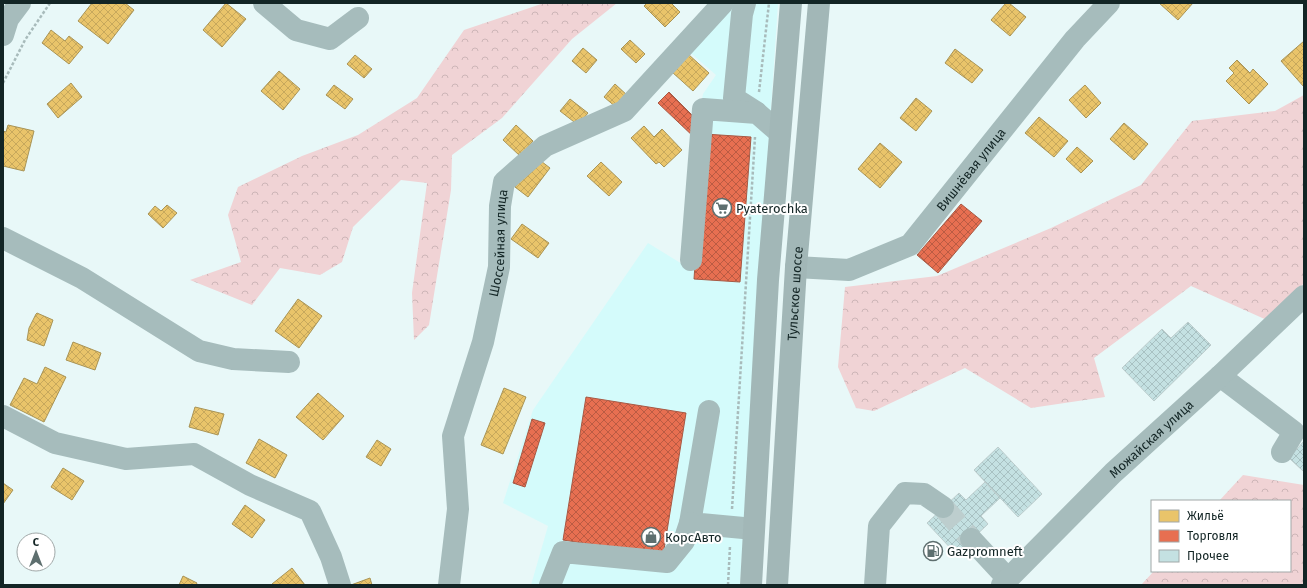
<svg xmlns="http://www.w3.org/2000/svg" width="1307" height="588" font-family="'Fira Sans',sans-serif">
	<defs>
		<pattern id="forest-crowns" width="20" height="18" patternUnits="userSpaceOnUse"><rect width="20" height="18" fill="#f0d3d5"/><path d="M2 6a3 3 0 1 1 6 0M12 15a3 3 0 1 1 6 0" fill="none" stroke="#cdb5b7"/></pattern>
		<pattern id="homes-cross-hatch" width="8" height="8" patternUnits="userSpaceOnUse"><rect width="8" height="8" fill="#e9c46a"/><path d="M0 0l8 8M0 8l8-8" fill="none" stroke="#c7a85c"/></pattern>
		<pattern id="shops-cross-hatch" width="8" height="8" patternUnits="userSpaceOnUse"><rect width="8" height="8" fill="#e76f51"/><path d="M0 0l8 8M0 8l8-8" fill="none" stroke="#ba5b43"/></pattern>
		<pattern id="building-cross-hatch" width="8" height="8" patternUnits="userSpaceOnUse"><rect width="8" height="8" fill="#c4e1e2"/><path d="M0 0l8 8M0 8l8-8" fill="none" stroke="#a8c1c2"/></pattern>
	</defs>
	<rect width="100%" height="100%" fill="#e8f8f8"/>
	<!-- built -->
	<path fill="#d4fbfb" d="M728,3H778L740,585H531L548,526L503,503L533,410L648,243L687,267L698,121L703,94L716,75L686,49Z"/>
	<!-- forest -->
	<path fill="url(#forest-crowns)" d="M544,3H617L572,39L502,118L452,155L451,190L429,325L414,340L412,293L427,183L401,180L353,227L342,262L320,275L280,268L252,305L190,280L241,262L228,215L238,187L302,156L358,135L417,98L464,30Z
		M1304,95V283L1269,321L1191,286L1094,358L1105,397L1031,408L965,368L874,411L856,408L838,367L845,287L937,276L1051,228L1141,185L1192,121L1275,111Z
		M1243,475L1304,485V585H1141L1154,571H1290V501H1219Z"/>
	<!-- homes -->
	<path fill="url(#homes-cross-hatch)" stroke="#a99455" d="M92,3H125L134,10L108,44L78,21Z
		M226,3L246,19L222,47L203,30Z
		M647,3H671L680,12L665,27L644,6Z
		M1006,3H1009L1026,17L1010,36L991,20Z
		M1159,3H1193L1178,20Z
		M51,30L65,41L69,36L83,47L69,64L42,43Z
		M630,40L645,54L636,63L621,49Z
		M1304,41V87L1281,61Z
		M583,48L597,60L586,73L572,61Z
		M955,49L983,70L972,83L945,63Z
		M688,54L709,73L693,91L672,72Z
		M355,55L372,69L364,78L347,64Z
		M1237,60L1250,73L1253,69L1268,84L1249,104L1226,81L1234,73L1229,68Z
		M279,71L300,89L283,110L261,91Z
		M71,83L82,97L58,118L47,104Z
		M615,84L628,96L617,108L604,97Z
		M334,85L353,99L345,109L326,95Z
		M1085,85L1101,103L1086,118L1069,100Z
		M916,98L932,111L916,131L900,118Z
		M570,99L588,113L578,125L560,111Z
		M1039,117L1068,141L1054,157L1025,133Z
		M1124,123L1148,144L1134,160L1110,139Z
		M8,125L34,131L24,171L3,166V131L6,132Z
		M516,125L533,141L520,156L503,140Z
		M644,126L654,137L662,129L682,150L664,167L659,162L656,164L631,138Z
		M880,143L902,162L880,188L858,169Z
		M1077,147L1093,161L1081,173L1066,159Z
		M537,158L550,168L528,197L515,187Z
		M601,162L622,182L609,196L587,176Z
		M167,205L177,213L163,228L148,214L155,206L161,211Z
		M522,224L549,243L538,258L511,239Z
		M298,299L322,316L299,348L275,331Z
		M37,313L53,320L44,346L27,340L29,328L36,314Z
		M73,342L101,353L95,370L66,360Z
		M45,367L66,377L44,422L10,405L24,378L37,384Z
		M504,388L526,397L503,454L481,445Z
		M318,393L344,416L323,440L296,417Z
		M195,407L224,414L218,435L189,427Z
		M259,439L287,455L275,478L246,463Z
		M377,440L391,449L381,466L366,457Z
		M63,468L84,481L72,500L51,487Z
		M3,483L13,490L3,504Z
		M245,505L265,520L252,538L232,524Z
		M292,568L305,585H273L272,584Z
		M183,576L197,583L196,585H179Z
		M370,578L372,585H351Z"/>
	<!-- shops -->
	<path fill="url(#shops-cross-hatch)" stroke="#a75944" d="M669,92L698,121L696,139L658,103Z
		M704,134L751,137L740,282L694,279Z
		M961,204L982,221L938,273L917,255Z
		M586,397L686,413L663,556L563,540Z
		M532,419L545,423L525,487L513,483Z"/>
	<!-- building -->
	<path fill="url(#building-cross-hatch)" stroke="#bdcdcd" d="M1188,322L1211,345L1154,401L1122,368L1162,329L1171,338Z
		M1304,441V469L1303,471L1289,458Z
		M998,447L1042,494L1018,517L974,470Z
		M985,482L1000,498L981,516L988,524L956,554L927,523L959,493L966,500Z"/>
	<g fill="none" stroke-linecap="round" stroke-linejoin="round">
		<!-- minor-tunnel -->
		<path stroke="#bdcece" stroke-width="22" stroke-dasharray="22 11" stroke-linecap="butt" d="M943,507L971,539"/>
		<!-- path -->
		<path stroke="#a8bbbb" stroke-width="2.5" stroke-dasharray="3 2" stroke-linecap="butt" d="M3,83L25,40L50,3
			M759,92L769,3
			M732,509L755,137
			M728,585L730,546"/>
		<!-- minor -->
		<g stroke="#a6bcbc" stroke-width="22">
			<path d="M264,3L296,30L330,39L358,18"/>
			<path d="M745,3L742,14L734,98L756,112"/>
			<path d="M3,35L8,19L20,3"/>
			<path d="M3,238L82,278L199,351L233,359L289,362"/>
			<path d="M691,260L703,109L757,113L780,133"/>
			<path id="s1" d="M796,267L849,270L910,245L1075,39L1109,3"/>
			<path d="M1220,376L1294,432L1282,452"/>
			<path d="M709,411L690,523L754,529"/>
			<path d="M3,416L55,443L126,459L194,454L250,485L310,511L331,557L340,585"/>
			<path d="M971,539L1008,579"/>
			<path id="s2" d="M449,585L458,509L453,436L483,342L499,267L500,206L504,182L545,146L624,111L723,3"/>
			<path d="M550,585L563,552L667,562L684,541L690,523"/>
			<path d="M875,585L879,526L905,493L924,494L943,507"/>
			<path id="s3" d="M1002,585L1113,473L1220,376L1304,296"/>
		</g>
		<!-- major -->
		<g stroke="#a2b7b7" stroke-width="22">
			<path d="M751,585L768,280L791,3"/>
			<path id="s4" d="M777,585L796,267L819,3"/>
		</g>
	</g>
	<!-- icons -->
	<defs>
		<g id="supermarket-ring" transform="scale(1)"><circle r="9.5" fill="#fff" stroke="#5e6f6f" stroke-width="1.5"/><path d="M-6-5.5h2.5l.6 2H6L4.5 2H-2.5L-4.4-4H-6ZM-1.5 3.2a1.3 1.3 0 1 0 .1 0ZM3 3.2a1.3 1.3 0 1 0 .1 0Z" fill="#5e6f6f"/></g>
		<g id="shop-ring" transform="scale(1)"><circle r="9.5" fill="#fff" stroke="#5e6f6f" stroke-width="1.5"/><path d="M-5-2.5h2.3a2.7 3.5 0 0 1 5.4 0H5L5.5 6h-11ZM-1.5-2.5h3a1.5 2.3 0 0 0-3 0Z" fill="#5e6f6f"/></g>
		<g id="fuel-ring" transform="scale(1)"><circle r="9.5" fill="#fff" stroke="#5e6f6f" stroke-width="1.5"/><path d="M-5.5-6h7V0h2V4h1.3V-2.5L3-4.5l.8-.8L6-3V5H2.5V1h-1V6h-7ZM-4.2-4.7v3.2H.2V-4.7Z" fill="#5e6f6f"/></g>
	</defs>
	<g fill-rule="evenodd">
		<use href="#supermarket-ring" x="722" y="208"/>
		<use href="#shop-ring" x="651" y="537"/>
		<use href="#fuel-ring" x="933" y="551"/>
	</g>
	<g text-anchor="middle" stroke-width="4" stroke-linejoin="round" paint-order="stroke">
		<!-- street labels -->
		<g font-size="13" fill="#132525" stroke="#fff">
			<text dy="5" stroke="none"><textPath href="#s1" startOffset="216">Вишнёвая улица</textPath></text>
			<text dy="5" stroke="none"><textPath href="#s2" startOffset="349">Шоссейная улица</textPath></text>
			<text dy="5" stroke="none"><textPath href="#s4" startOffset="292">Тульское шоссе</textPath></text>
			<text dy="5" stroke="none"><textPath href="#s3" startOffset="209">Можайская улица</textPath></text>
		</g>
		<!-- poi labels -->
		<g font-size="13" fill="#132525" stroke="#fff" text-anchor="start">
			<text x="736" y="213">Pyaterochka</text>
			<text x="665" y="542">КорсАвто</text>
			<text x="947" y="556">Gazpromneft</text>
		</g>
	</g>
	<!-- border -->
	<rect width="1307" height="588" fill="none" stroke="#132525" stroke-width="8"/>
	<!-- legend -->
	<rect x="1151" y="500" width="140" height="72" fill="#ffffff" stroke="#a1a8a8"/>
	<rect x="1159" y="510" width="20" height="12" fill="#e9c46a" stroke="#a1a8a8"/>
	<text x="1187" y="520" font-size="12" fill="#132525">Жильё</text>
	<rect x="1159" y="530" width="20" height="12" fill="#e76f51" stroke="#a1a8a8"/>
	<text x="1187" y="540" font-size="12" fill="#132525">Торговля</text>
	<rect x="1159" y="550" width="20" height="12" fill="#c4e1e2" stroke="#a1a8a8"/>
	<text x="1187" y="560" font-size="12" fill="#132525">Прочее</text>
	<!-- north arrow -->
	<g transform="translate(36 552)"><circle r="19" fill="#ffffff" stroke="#a1a8a8"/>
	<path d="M0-3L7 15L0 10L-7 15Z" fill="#5e6f6f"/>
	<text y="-6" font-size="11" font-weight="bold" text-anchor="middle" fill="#132525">С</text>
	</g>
</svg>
